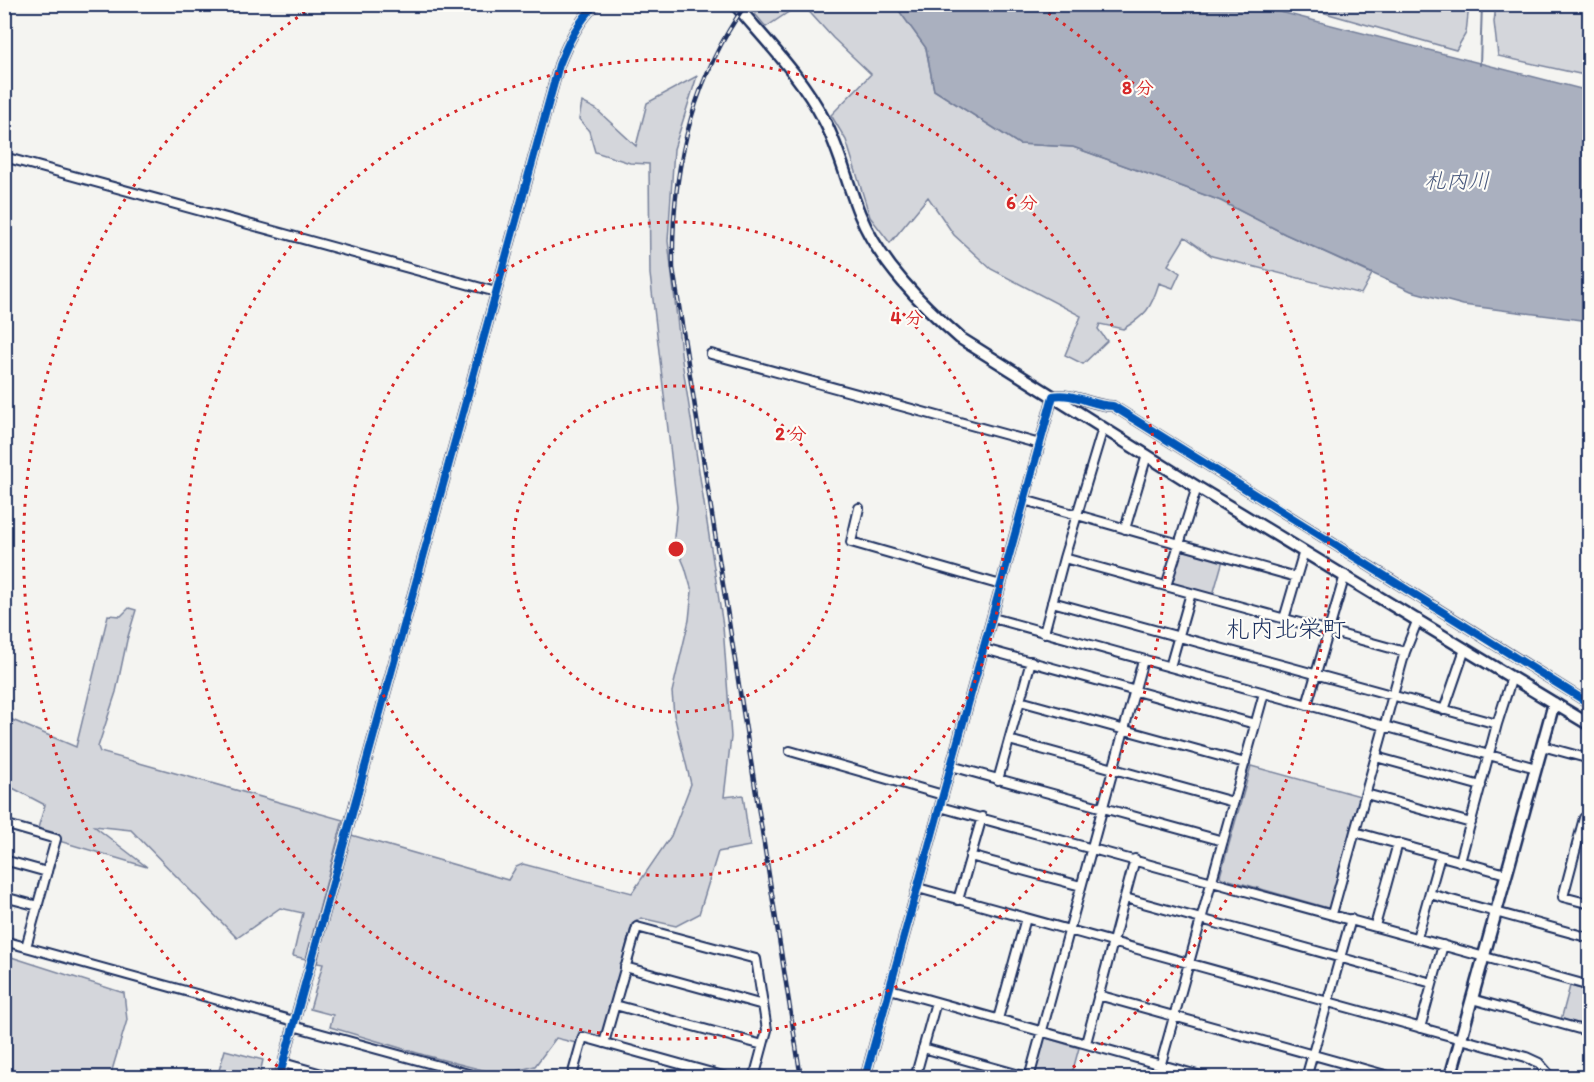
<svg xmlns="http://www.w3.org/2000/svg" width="1594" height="1082" font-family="Itim,'Klee One',sans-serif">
	<rect width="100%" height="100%" fill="#f4f4f1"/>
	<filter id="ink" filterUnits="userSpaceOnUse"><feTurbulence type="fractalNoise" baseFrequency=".0167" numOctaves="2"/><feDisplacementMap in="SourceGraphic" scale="12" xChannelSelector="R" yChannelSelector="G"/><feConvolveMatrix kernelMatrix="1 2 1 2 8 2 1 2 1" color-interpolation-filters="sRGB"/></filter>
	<g filter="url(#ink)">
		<!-- green -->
		<path fill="#d4d6db" stroke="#78829c" stroke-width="1.5" d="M761,5V4L799,5L766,27L755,14Z
			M803,5H895L926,48L934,90L1019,144L1073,147L1162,179L1221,201L1285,234L1372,274L1361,294L1212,256L1185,237L1168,265L1180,273L1173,288L1159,283C1151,309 1146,315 1123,329L1100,324L1098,329L1107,341L1083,364L1065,355L1081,316L991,269L954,235L928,197L890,243L870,217L846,140L831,115L871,74L833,38Z
			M1297,5L1469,4V5L1466,33L1456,50Z
			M1496,5H1589V76L1498,56L1494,22Z
			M697,76L674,149L668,241L682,361L723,626L731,737L724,797L743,795L750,846L718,852L699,914L676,926L641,918L632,924L603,1035L599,1037L579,1032L576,1043L556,1038L535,1066L502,1075L424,1055L330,1027L333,1015L310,1009L323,964L317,963L329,910L351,835L508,880L516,867L523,864L632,893L671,836L691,784L674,715L672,692L689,620L692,591L685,567L677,548L674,537L677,507L650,274L649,164L630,163L595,152L589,131L579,119L582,102L596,109L636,146L647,103Z
			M1183,549L1223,560L1213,595L1174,584L1172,582L1181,550Z
			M129,608L136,610L127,640L116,692L98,747L100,752L343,820L306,959L293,956L303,913L280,908L237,938L131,830L94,826L147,867L59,841V834L38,828L45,805L5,784V717L76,747L108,615L121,616Z
			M1251,766L1360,796L1330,907L1328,908L1222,878L1220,876Z
			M5,955L124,993L127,1020L110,1077H5Z
			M1570,986L1589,991V1028L1561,1020Z
			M1046,1038L1079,1048L1071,1077H1045L1036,1075L1034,1073L1044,1039Z
			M225,1050L263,1060L259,1077H217Z"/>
		<!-- water -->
		<path fill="#aab0bf" stroke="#717c98" stroke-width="1.5" d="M895,5H1253L1589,91V321L1463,305L1411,291L1285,234L1221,201L1162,179L1073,147L1019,144L934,90L926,48Z"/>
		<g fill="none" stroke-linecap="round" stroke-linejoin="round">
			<!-- stream -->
			<path stroke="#717c98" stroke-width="2" d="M1480,65L1482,4"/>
			<!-- street casing -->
			<g stroke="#1b2f5e" stroke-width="12">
				<path id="street" d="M4,157L496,292
					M711,354L1040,444
					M1024,500L1296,577
					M859,508L851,542L1001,585
					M1125,529L1147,455
					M1064,558L1405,652
					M1166,586L1197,487
					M1052,602L1497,724
					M993,618L1536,768
					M1284,619L1304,551
					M1044,633L1064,558L1103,428
					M984,649L1255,724
					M1170,667L1191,593
					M1020,701L1245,763
					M1307,705L1345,575
					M1444,710L1465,649
					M1009,740L1233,802
					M1542,746L1590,759
					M790,751L943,795
					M1376,757L1481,786
					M951,766L1223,841
					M998,780L1031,661
					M1366,794L1471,823
					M940,807L1590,986
					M1590,819L1584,818L1563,897L1590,904
					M4,824L56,839L26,947
					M1355,832L1506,874
					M970,856L1081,886
					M4,860L47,872
					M1460,862L1497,724L1512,677
					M918,888L1526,1057L1539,1063L1552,1078
					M1430,894L1590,938
					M4,897L38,906
					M1125,898L1432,983
					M958,900L982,817
					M1332,914L1405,652L1418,619
					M1375,926L1398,843
					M1417,938L1440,856
					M4,941L294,1021
					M625,967L763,1005
					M890,989L1208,1078
					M1098,995L1396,1078
					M1472,999L1590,1032
					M615,1005L763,1045
					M998,1019L1026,918
					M293,1026L483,1078
					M1420,1028L1443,945
					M604,1043L637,927L756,959L767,1030L754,1078
					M1086,1043L1135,859
					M923,1048L1030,1078
					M283,1063L336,1078
					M572,1076L583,1037L730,1078
					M279,1078L559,65C568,42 578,22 596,4
					M865,1078L1053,396C1073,392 1093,406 1113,406L1590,704
					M915,1078L936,1002
					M1029,1078L1143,660
					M1157,1078L1264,693
					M1306,1078L1351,919
					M1562,1078L1566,1076L1573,1078"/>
			</g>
			<!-- secondary casing -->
			<g stroke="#1b2f5e" stroke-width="15">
				<path id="secondary" d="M735,4C767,42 802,77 824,120C840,150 847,184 860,215C880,263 921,304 960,338L1197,487L1590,725
					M1450,1078L1554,703"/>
			</g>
			<!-- street -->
			<use href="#street" stroke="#fdfcf7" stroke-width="8"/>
			<!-- secondary -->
			<use href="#secondary" stroke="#fdfcf7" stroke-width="10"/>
			<!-- rail casing -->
			<g stroke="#1b2f5e" stroke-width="4.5">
				<path id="rail" d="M746,4C690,83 671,174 673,268L801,1078"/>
			</g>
			<!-- rail -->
			<use href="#rail" stroke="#fdfcf7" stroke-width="2" stroke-dasharray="7" stroke-linecap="butt"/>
			<!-- cycleway casing -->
			<g stroke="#fdfcf7" stroke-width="11">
				<path id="cycleway" d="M279,1078L559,65C568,42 578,22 596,4
					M865,1078L1053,396C1073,392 1093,406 1113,406L1590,704"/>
			</g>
			<!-- cycleway -->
			<use href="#cycleway" stroke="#0057b8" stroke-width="8"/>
		</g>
	</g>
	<!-- distance rings -->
	<g fill="none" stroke="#d62828" stroke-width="3" stroke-dasharray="3 6">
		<circle cx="676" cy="549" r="163"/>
		<circle cx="676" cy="549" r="327"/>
		<circle cx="676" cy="549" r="490"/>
		<path d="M292 1077A653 653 0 0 1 311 8M1041 8A653 653 0 0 1 1060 1077"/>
	</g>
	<g text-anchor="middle" stroke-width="4.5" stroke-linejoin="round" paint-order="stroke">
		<!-- water labels -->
		<g font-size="22" font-style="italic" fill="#46567b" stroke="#fdfcf7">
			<text x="1457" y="188">札内川</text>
		</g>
		<!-- quarter labels -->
		<g font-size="24" fill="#1b2f5e" stroke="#fdfcf7">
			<text x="1286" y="637">札内北栄町</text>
		</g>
	</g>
	<circle cx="676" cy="549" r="9" fill="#d62828" stroke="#fdfcf7" stroke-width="3"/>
	<g font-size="18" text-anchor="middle" font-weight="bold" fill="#d62828" stroke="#fdfcf7" stroke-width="4.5" stroke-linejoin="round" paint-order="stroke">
		<text x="1138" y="94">8 分</text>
		<text x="1022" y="209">6 分</text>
		<text x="907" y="324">4 分</text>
		<text x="791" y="440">2 分</text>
	</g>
	<!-- margin -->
	<rect width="1594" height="1082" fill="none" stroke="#fdfcf7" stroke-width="24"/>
	<rect x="12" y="12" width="1570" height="1058" fill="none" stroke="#1b2f5e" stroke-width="2" filter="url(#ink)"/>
</svg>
